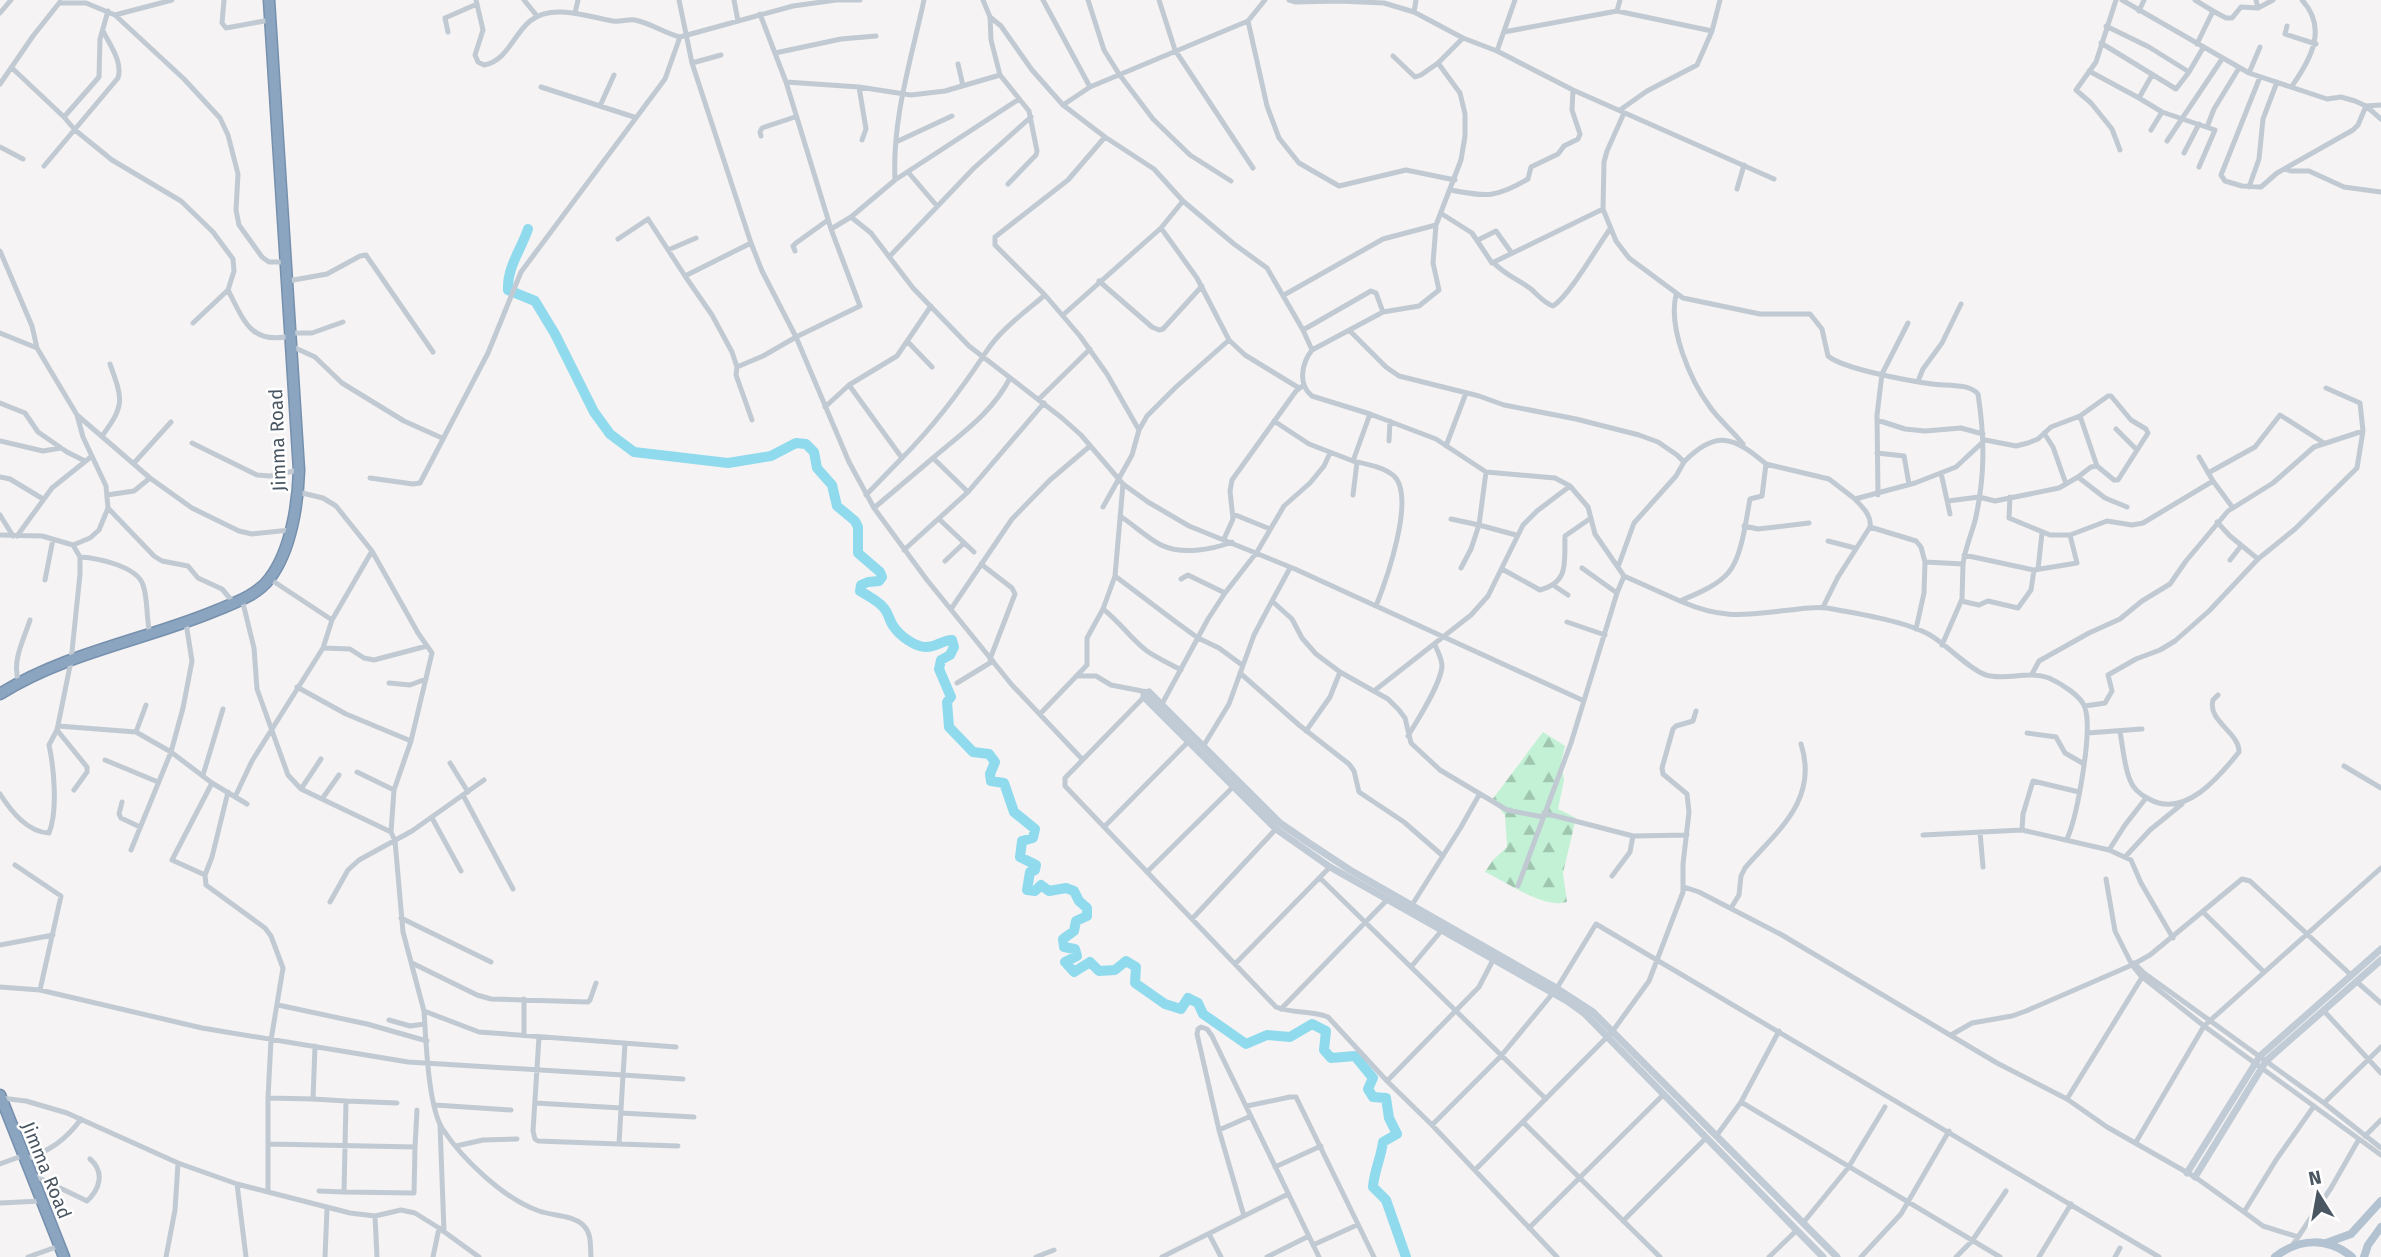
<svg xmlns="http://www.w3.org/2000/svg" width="2381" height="1257" font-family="'Fira Sans',sans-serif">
	<defs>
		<pattern id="forest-firs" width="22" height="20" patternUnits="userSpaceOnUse" patternTransform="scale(1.75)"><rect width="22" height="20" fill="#c3f1d5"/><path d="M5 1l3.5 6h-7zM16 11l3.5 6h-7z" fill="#a0c6b0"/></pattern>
	</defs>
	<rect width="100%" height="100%" fill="#f5f3f3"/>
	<!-- forest -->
	<path fill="url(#forest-firs)" d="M1543,732L1565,746L1561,763L1564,780L1558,809L1576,818L1563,873L1567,902C1543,909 1507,882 1485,872L1493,860L1507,847L1505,815L1492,800Z"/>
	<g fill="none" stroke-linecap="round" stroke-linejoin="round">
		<!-- river -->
		<path stroke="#90daee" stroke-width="10" d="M528,229C521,250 507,267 508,290L535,301L555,334L594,412L610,434L634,452L728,463L771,456L796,443L806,444L814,452L817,468L832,485L837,506L855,521L858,527V553L880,572L882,577L879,581L868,582L861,585L860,591C868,596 877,600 883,607C889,613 889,621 894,627C900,636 915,647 926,647C937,647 942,640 952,640L954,647L950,655L941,660L939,669L951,697L947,702L949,727L973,752L989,754L995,762L990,774L991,781L1004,783L1014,812L1035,829L1033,838L1022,841L1020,857L1036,865L1035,870L1030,872L1027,890L1035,891L1041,885L1049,891L1066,888L1074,891L1079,901L1087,908V916L1076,921L1074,931L1063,939L1064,947L1075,949L1077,956L1065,962L1074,972L1090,962L1099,971L1115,970L1126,961L1136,967L1135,983L1165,1004L1181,1009L1188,998L1198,1003L1203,1014L1246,1044L1267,1035L1290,1037L1312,1024L1326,1031L1324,1050L1331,1058L1355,1056L1373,1078L1368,1089L1373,1097L1386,1098L1389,1118L1397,1134L1383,1142C1381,1158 1374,1171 1373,1187L1386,1200L1406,1257"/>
		<!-- highway casing -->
		<g stroke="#7690ad" stroke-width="13">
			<path id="highway" d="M0,694C65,653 145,640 215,611C234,603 258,595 270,578C291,550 298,504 299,470L269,0
				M0,1095L64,1257"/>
		</g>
		<!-- street -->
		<path stroke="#c1cad2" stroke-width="5" d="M224,0L222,23L226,28L270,20
			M476,0L483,30L475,55L478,62L484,65C507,61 513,35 530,21C553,3 588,17 613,21C621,22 627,19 635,20C650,23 665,33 680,37L793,6L836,0H860
			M524,0L537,16
			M679,0L692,63L751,243L762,271L796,337L849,462L874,508L927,580L1012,685L1082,759
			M734,0L738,21
			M983,0L990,17L991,40L1000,75L1029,111L1037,151L1036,155L1008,184
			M1043,0L1090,87
			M1088,0L1104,50L1119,74L1153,119L1190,155L1231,181
			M1159,0L1175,50L1253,168
			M1289,0L1296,2L1339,1L1384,3L1414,12L1463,38L1497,51L1573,90L1774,179
			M2116,0L2096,62L2076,90L2091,103L2112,129L2120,150
			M2122,0L2249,73L2327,99L2341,97L2355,101L2366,106L2381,119
			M2195,0L2213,11
			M60,3H86L115,15L184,79L220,118L228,135L238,174L236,210L239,225L262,257L269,262H286
			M2258,8L2273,0
			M1617,11L1620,0
			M2139,11L2144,0
			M1414,12L1416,0
			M0,13L11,0
			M575,13L578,0
			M115,15L172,0
			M990,17L1001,26L1032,70L1063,105L1105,137L1154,169L1183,201L1234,244L1267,268L1303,330L1312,350C1301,364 1298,385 1312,396L1370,414L1436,439L1486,472L1555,478L1570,486L1588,507L1595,534L1624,576L1617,593L1571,743L1518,886
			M1248,21L1267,106L1279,138L1299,163L1339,186L1406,170L1455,180
			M2106,26L2149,47L2189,72
			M2287,26L2285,34L2316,44
			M448,32L445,18L477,4
			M1504,32L1617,11L1712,31L1720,0
			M2101,43L2176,89L2189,72L2203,48
			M2197,44L2213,11L2226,18H2232L2241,7L2258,8L2256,0
			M1497,51L1515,0
			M775,53L841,39L876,36
			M1393,56L1415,77L1421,75L1438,63
			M692,63L721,55
			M958,64L963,86
			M12,68L64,117L75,130L112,160L181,201L213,232L233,259L234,271L228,290C244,321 251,345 290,336
			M2089,71L2139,98L2152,75
			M2249,73L2260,47
			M2260,77L2221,175L2225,181L2242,186L2261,187L2277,173L2353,130L2358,125L2366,106
			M786,82L859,87L911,95L945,91L1000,75
			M0,84L33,36L60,2
			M2292,86C2311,59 2328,28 2302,0
			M541,87L634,117
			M859,87L866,129L862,140
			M2139,98L2162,112L2215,130L2199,167
			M1063,105L1090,87L1248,21L1265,0
			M600,106L614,75
			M2366,106L2381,105
			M1620,110L1647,91L1697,65L1712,31
			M1624,113L1607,151L1604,162L1603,209L1616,241L1629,258L1683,298L1760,314H1810L1822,329L1828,356C1843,369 1910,381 1932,384C1946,386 1969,383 1978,394C1985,439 1985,477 1975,521C1971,535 1965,549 1963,564L1925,562L1921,547L1916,541L1870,527
			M64,117L99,77L100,39L108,11
			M2207,127L2214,109L2239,68
			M2151,130L2162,112
			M761,136L760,132L762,128L795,117
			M2167,141L2222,59
			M896,142L952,116
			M0,147L23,159
			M2184,153L2199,124
			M44,166L118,78C123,62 110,45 103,31
			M2285,169L2291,171H2309L2344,187L2381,192
			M908,172L937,206
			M895,180C892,119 911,60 924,0
			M2249,187L2259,159L2263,119L2277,82
			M1737,189L1744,165
			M1451,190C1487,197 1496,198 1528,179L1531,167L1558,154L1564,146L1578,139L1580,134L1572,110L1573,90
			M1442,214L1472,233L1492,263L1603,209
			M851,217L871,233L913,288L969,346L1062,418L1081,435L1123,484L1148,502L1189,526L1295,569L1582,700
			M1161,228L1197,278L1229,340L1245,355L1299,388
			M831,229L851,217L895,180L1019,99
			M618,239L648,219L685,276L751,243
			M1478,240L1496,231L1511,252
			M668,250L696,238
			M0,251L32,326L37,348L77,415L83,437L106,486L108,508L99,530L90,538L73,545
			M795,251L793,246L796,243L828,220
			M889,257L974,168L1031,117
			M1494,263C1505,275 1518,279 1531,289C1538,295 1544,303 1553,306C1570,295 1597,247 1610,229
			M685,276L712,315L732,352L737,367L736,375L752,420
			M288,281L327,274L360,256L366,255L433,352
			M1099,281L1152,327L1159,330L1163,329L1202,286
			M1045,295L1080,336L1107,374L1139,430
			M1284,295L1383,239L1436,225
			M1676,295C1668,328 1690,380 1710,407C1719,420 1733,431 1743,444
			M1063,315L1161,228L1183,201
			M193,323L228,290
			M1303,330L1371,291L1376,293L1383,312
			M1350,331L1386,367L1399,376L1479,396L1504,405L1576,419L1639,435L1658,442L1677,455L1684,462L1676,476L1634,523L1618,567
			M0,333L37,348
			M290,333H312L343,322
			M908,342L932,367
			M291,346L315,357L342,383L404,421L442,438
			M1312,350L1383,312L1419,306L1439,290L1433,263L1436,225L1461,160L1465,136V114L1460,93L1438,63L1463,38
			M737,367L763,356L796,337L860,306L831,229L786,82L760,14
			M1918,381L1923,369L1942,343L1961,304
			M849,385L902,458L866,495
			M1039,399L1090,349
			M0,403L25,413L38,432L67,452L85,461
			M825,407L849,385L897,356L931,306
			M77,415L150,478L192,508L239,531L252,534L290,530
			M1877,420L1905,429L1925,431L1961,428L1983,434
			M1274,421L1309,444L1353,461L1370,414
			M2116,429L2136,449
			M2044,433L2053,447L2066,484
			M102,436C125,405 123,400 110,364
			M1985,440L2016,446L2028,443L2038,439L2051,427L2080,416L2108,396H2111L2131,420L2146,429L2148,433L2118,480H2114L2097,466L2080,416
			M0,441L43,451L61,448
			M1389,441L1390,421
			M192,443L257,475L270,476L299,470
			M1446,446L1466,393
			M1877,453L1904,456L1909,484
			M2199,457L2213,481L2233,508
			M902,458C934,426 961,390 986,352C1000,330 1025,312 1045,295L995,245V237L1068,180L1105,137
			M933,458C962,433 992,413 1010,378
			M1353,461C1366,464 1384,467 1394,476C1416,497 1386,581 1376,606
			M134,463L171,422
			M1766,464L1829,479L1855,499L1915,483L1956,467L1985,440
			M1486,472L1479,525L1516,535
			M1941,473L1950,514
			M2208,473L2255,447L2280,415L2324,443
			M0,477L10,479L43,499
			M2078,477L2105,498L2127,507
			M370,478L413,484L420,483L488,353L521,272L665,79L680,37
			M1123,484L1115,576L1176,622L1198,638L1219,648L1242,665
			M298,492L323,498L336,506L372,551L418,633L432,653L411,741L394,790L391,832L395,841L403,932L424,1011L479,1032L676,1047
			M107,495L134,491L150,478
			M1353,495L1357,462
			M1878,495L1877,415L1882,374L1908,323
			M1948,501L1979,497L1995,501L2059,488L2078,477L2091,467L2097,466
			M1103,507L1132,455L1139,430L1147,416L1176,387L1229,340
			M108,508L154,556L162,561L188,566L198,578L222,589L234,603
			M874,508L933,458L968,492
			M1233,514L1270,529
			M0,515L13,536
			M1120,516C1134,525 1147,538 1161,545C1182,555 1211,550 1232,542
			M939,519L974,552
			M1451,519L1479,525L1471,549L1461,568
			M2217,522L2230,536L2258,559
			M1744,526L1758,529L1809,523
			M0,535L42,536L73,545L80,557V574L71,661L57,730L49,745C54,768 58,811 49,833C27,832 11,811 0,794
			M2070,535L2107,521L2132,525L2143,523L2213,481
			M17,536L52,488L92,456
			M1224,539L1233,519L1230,491L1232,480L1296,391L1301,387
			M1828,541L1855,548
			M904,550L968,492L1044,403
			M1964,555L2034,570L2077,563L2070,535H2050L2009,518L2010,497
			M80,557C97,558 137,566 143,585C148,598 146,618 150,634
			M2230,560L2241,546
			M945,561L964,543
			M981,564L1012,588L1015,594L990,659
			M1290,568L1272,601L1292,619L1302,638L1316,654L1340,672L1388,699L1399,710L1405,718L1411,743L1440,770L1507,810L1543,817
			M1582,568L1617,593
			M1502,569L1540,590C1570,582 1564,562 1565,536L1591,518
			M2038,569L2042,533
			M1115,576L1103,609C1120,622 1131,639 1147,651C1157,658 1170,664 1181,670
			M1624,576L1680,601C1696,594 1717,586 1728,573C1742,558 1746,519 1750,499L1762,496L1766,464C1734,437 1716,429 1684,462
			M270,579L332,620
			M1181,579L1188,575L1225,593
			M45,580L53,539
			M1553,585L1568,595
			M242,599L254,648L257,689L288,775L301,789L391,832
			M1680,601C1724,620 1744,615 1790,610C1801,609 1815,606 1827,608C1855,613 1905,621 1930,635C1946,644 1970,670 1986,675C2007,681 2028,670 2049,678C2060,683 2082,696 2085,708C2093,731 2077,817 2067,839
			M1961,601L1979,605L1988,601L2018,608L2031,590L2034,570
			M1823,607L1838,577L1870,527C1872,515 1862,507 1855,499
			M951,609L1012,519L1050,480L1090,446
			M1567,622L1605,635
			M1916,629L1924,593L1925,562
			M1942,645L1962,599L1963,564
			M323,648L350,649L364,658L374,660L427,646
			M1240,673L1299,725L1349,764L1354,771L1359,792L1404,822L1443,856
			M2032,674L2039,661L2089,633L2120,619L2142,601L2170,584L2186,561L2228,511L2273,483L2314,447L2363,431
			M1077,676H1096L1111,685L1142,691
			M19,682C11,662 24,639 30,620
			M389,683L410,685L426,679
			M957,683L993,661
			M297,687L346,714L411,741
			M1374,691L1471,615L1488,596L1523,525L1537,511L1570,486
			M1149,692L1142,691L1144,697L1065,778V786L1276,1007C1293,1014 1311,1010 1328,1017L1387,1081L1432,1125L1557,1257
			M1162,704L1208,619L1225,593L1257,552L1284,506L1310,483L1324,466L1330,453
			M2085,706L2105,703L2112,691L2108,675L2136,659L2160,650L2175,641L2209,611L2258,559L2295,529L2357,468L2363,431L2360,403L2326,388
			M1040,714L1087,665V638L1103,609
			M58,726L136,732L171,752L212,783L247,804
			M57,730L87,767V772L74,790
			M1306,731L1330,697L1340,672
			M136,732L146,705
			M2120,732C2123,747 2124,766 2130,780C2133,789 2141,795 2149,799C2185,819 2219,777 2239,752C2240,733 2207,721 2213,700L2218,695
			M2027,733L2056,737L2065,753L2084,764
			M2087,733L2142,729
			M1408,736C1417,721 1441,684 1442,666C1442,659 1438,652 1435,645
			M1204,745L1229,704L1254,635L1272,601
			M105,760L158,782
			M450,763L468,792
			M2344,766L2381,788
			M357,772L394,790
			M203,775L223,709
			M301,789L321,759
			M228,792L212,857L205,875L206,885L265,928L271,936L283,968L271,1040L268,1098V1191
			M463,795L513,889
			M235,797L252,761L323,648L332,620L372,551
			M322,799L339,775
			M122,802L119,814L121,818L140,827
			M1544,813L1633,836L1687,835
			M432,818L461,871
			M1104,827L1187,743
			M2022,830L2023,814L2033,781L2079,792
			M1980,832L1983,867
			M1923,835L2022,830L2109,850L2131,860L2141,883L2173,938
			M131,850L171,752L183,708L192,661L186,623
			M2109,850L2125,825L2146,798
			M2125,857L2150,830L2182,804
			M15,865L61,896L40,990
			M1147,872L1233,787
			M205,875L172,860L212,783
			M1612,876L1630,852L1633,836
			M1320,878L1546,1099
			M2106,879L2115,931L2132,965L2141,976L2204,1026L2381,1155
			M1684,887L1699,892L1782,935L1997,1063L2067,1099L2107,1127L2195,1177L2244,1212L2276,1160L2314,1106
			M330,902L348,870L359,860L412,831L484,780
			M1412,905L1461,827L1479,795
			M1731,908L1739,895L1741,876L1745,868C1777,831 1819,800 1801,744
			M2203,912L2264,972
			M401,918L491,962
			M1192,919L1276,829
			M0,945L53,935
			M412,963L477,995L491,999L588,1002L590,1000L596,983
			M2134,963L2144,973L2324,1103L2381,1148
			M1235,964L1330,867
			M1411,967L1442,930
			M2357,982L2381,1003
			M0,987L40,990L202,1028L408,1062L623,1075L619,1144L678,1146
			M1557,988L1596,924L2159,1257
			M278,1005L367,1024L427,1041
			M1281,1009L1387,900
			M424,1011C426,1040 428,1105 442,1128C462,1159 504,1199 539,1211C553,1216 574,1215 584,1226C592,1234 590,1247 591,1257
			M2324,1011L2381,1073
			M389,1020L410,1026L425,1024
			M524,1035V999
			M1951,1035L1972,1023L2012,1016L2026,1011L2132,965L2150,955L2242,879L2250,881L2352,976
			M539,1037L533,1131L535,1139L538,1141L619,1144
			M625,1044L623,1075L683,1079
			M1387,1081L1479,987L1493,960
			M1,1098L26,1101L67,1113L178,1163L237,1184L350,1213L375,1216L401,1210L415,1213L439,1228L479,1257
			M268,1098L313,1099L315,1046
			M313,1099L346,1101L344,1192L319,1191
			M2067,1099L2144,974
			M346,1101L397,1103
			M1741,1102L2000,1257
			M535,1103L621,1108
			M2324,1103L2381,1047
			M435,1105L511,1110
			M1247,1106L1290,1097H1296L1374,1257
			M621,1113L694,1117
			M1523,1122L1660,1257
			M440,1125L444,1231
			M1432,1125L1501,1056L1553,993
			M1219,1130L1251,1116
			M1717,1135L1741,1102L1779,1031
			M2365,1136L2381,1120
			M2136,1142L2204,1026L2381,868
			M268,1144L415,1147L417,1110
			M456,1146L483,1140L517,1139
			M24,1160C49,1151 65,1141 81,1119
			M0,1164L22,1156
			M1275,1167L1321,1146
			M1475,1170L1612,1032L1649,981L1683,892V864L1689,812L1687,794L1663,774L1662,768L1673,729L1676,726L1693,721L1696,711
			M33,1175L87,1201C100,1189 105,1172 90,1159
			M237,1184L246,1257
			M344,1192L414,1193L415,1147
			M0,1203L41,1201
			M2244,1212L2263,1226L2298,1237
			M375,1216L377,1257
			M1244,1216L1219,1130L1197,1034L1198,1029L1201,1027L1207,1029L1212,1036L1319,1257
			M1623,1221L1706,1138
			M1803,1223L1848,1168L1885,1107
			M1529,1228L1663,1095
			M1209,1234L1221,1257
			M1313,1245L1357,1225
			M2292,1246L2331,1188L2359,1139
			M28,1257L59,1246
			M166,1257L175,1210L178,1163
			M325,1257L327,1209
			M433,1257L439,1228
			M1036,1257L1054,1250
			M1162,1257L1288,1194
			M1267,1257L1309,1236
			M1769,1257L1797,1230
			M1861,1257L1901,1214L1949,1131
			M1956,1257L1972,1241L2006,1191
			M2039,1257L2071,1204
			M2115,1257L2120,1248"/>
		<!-- secondary -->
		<path stroke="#c1cbd6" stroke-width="7" d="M1149,692L1280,823L1309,843L1350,870L1553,986L1593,1012L1837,1257
			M1144,697L1276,829L1330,867L1567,1001L1585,1014L1823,1257
			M2187,1173L2260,1056L2381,949
			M2195,1177L2266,1061L2381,960"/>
		<!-- primary -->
		<path stroke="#b3c2d1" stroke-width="8" d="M2326,1243L2351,1234L2381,1201
			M2275,1257C2299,1238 2328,1237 2352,1257
			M2364,1257L2368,1245L2381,1227"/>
		<!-- highway -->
		<use href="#highway" stroke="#8ba5c1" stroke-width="10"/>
	</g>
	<g text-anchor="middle" stroke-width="5" stroke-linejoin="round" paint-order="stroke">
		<!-- street labels -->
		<g font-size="19" fill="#4a5661" stroke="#fff">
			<text transform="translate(277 440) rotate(-92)" y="7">Jimma Road</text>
			<text transform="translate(47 1170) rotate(68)" y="7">Jimma Road</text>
		</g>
	</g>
	<!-- north arrow -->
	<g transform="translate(2318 1194) rotate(349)" stroke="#ffffff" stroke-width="5" paint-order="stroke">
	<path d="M0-5L12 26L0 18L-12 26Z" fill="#4a5661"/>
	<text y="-10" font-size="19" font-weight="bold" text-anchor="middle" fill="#4a5661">N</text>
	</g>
</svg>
